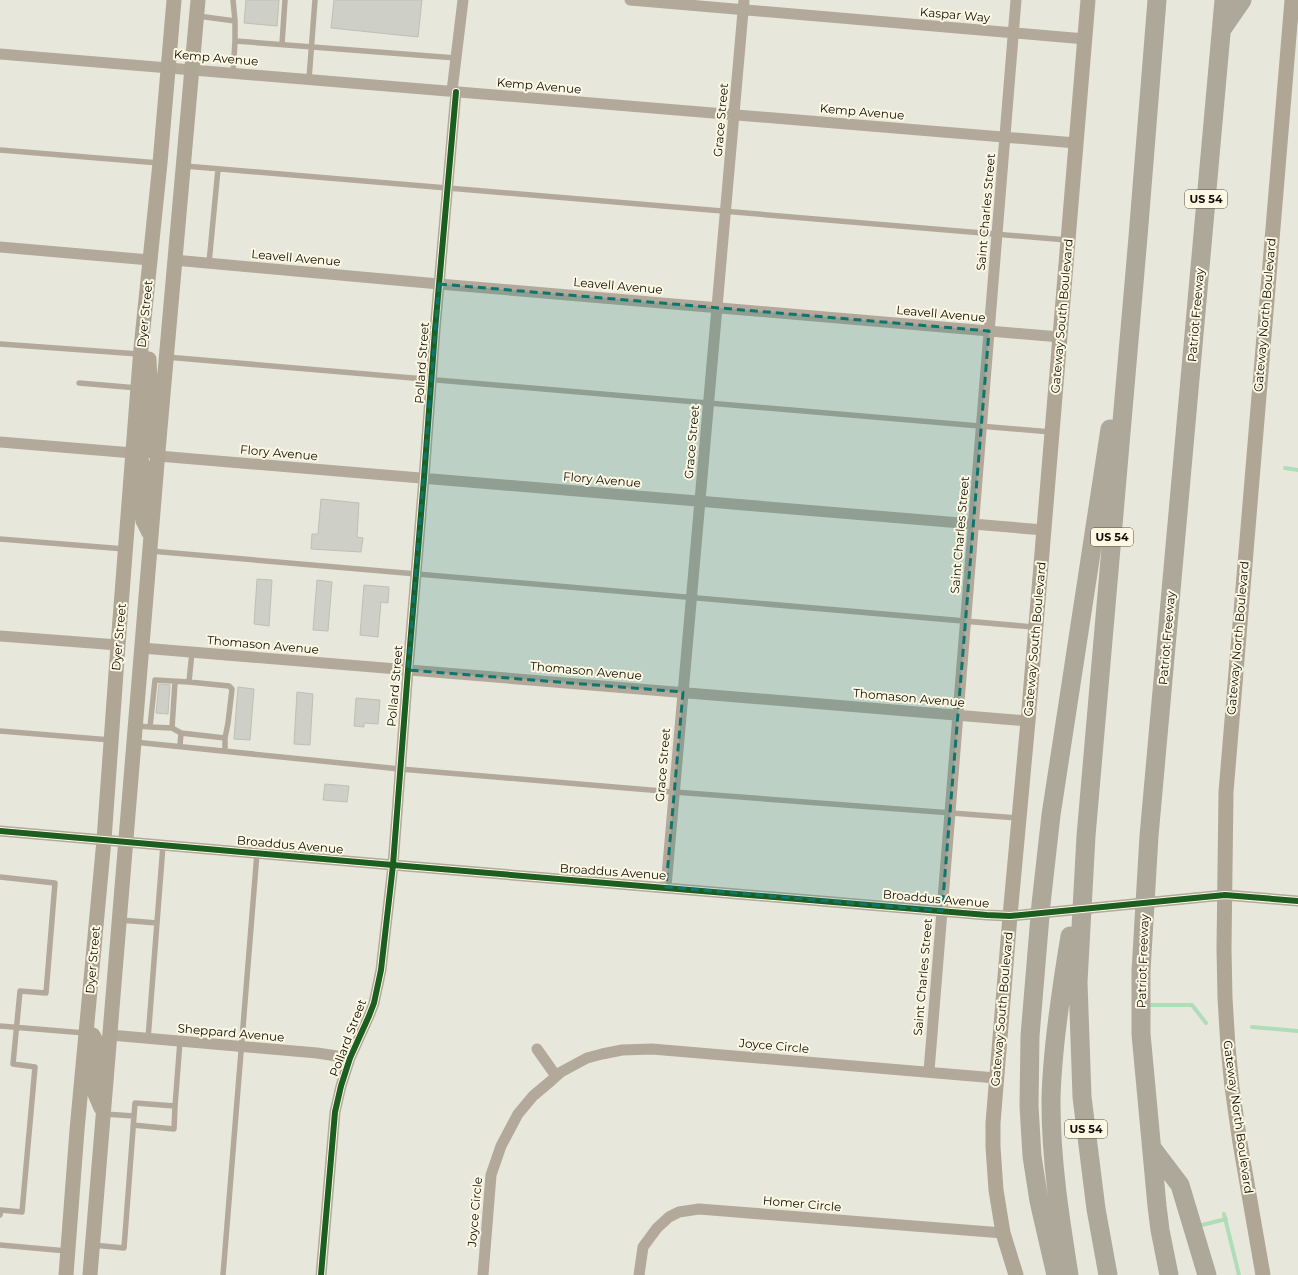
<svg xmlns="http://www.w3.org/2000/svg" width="1298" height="1275" font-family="Montserrat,sans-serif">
	<rect width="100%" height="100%" fill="#e8e7dc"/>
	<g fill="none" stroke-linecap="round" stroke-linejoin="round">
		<!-- stream -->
		<path stroke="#afddb8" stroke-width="4" d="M1285,468L1298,470
			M1145,1005H1192L1206,1023
			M1252,1027L1298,1031
			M1224,1214L1239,1275
			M1198,1226L1226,1219"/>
	</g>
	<!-- building -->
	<path fill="#cecfc6" stroke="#bebfb6" d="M246,0H279L277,26L244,23Z
		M334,0H422L418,37L331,28Z
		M321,499L359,503L357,537L363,538L361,552L311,549L312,534H318Z
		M257,579L272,580L269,626L254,624Z
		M317,580L332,582L328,631L313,630Z
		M364,585L389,587L388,603L381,602L378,637L360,635Z
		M159,684L170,685L168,714L156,713Z
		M238,687L254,689L250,740L234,739Z
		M297,692L313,694L310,745L294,744Z
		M356,698L380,700L378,724L364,723V727L354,726Z
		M325,784L349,786L347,802L323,800Z"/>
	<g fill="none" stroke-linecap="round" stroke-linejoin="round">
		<!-- service -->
		<path stroke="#b2a99b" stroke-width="5.5" d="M233,0L235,21
			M198,16L235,21V41L233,73
			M235,41L456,58
			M282,44L285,0
			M309,79L315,0
			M0,150L159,163
			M185,166L1067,240
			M209,263L218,169
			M0,344L139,354
			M166,357L1051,432
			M79,383L138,388
			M0,539L125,549
			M150,551L1034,627
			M189,682L229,686L232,689L228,723L225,738
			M137,726L150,727L155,680L189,682L192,652
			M150,727L172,728L175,682
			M172,728L181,733L180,746
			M0,731L111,740
			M181,733L225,738V751
			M134,742L400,769L674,792L1018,818
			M0,877L55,883L46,993L20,991L13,1064L35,1067L22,1212L1,1210L0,1215
			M120,920L157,923
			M0,1026L85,1033
			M148,1039L163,845
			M134,1116L135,1103L175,1106L180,1041
			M133,1125L174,1129L175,1106
			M0,1245L67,1251
			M93,1245L124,1248L134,1116L104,1114
			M223,1275L257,853"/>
		<!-- minor -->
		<path stroke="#b2a99b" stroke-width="11" d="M630,0L1085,39
			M0,54L1076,143
			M452,91L463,0
			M0,247L150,260
			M174,260L439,284L1060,337
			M0,442L133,453
			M158,456L1044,530
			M0,636L118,645
			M142,648L1028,721
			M0,831L393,865L987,915L1010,916L1225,895L1298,901
			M666,887L744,0
			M110,1035L317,1053L350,1058
			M537,1049L556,1076
			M929,1071L1016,0
			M321,1275L335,1112L341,1086L350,1058L369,1016L374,1003L381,970L393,865L408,670L424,478L435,330L456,92
			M483,1275L491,1175L501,1146L518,1114L533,1096L552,1080L561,1072L587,1058L602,1054L622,1050L652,1049L996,1078
			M639,1275L643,1247L657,1228L669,1217L679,1212L699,1209L1003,1233"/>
		<!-- secondary -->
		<path stroke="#b0a696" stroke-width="15" d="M149,359L150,382L145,440L148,448L158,456
			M133,453L141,460L144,468L142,505L143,521L149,533
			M86,1033L93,1035L97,1043L95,1094L101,1108
			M66,1275L77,1130L104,840L118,645L141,348L160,163L174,0
			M90,1275L158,451L198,0
			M1016,1275L1003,1233L996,1190L993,1147V1123L1010,916L1028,721L1088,0
			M1263,1275L1240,1143L1232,1087L1228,1047L1225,998L1224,948L1226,792L1292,0"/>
		<!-- motorway -->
		<path stroke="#aea89b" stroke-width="19" d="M1222,29L1242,0
			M1152,1148L1180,1185L1207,1275
			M1056,1275L1039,1201L1032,1156L1029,1106L1030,1036L1041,904L1051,815L1110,429
			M1069,1275C1060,1218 1051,1161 1051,1103C1051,1082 1053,1062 1055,1042C1059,1006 1064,972 1070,936
			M1108,1275L1096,1209L1082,1097L1078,982L1086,836L1138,237L1157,0
			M1169,1275L1160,1230L1157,1206L1141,1034V971L1149,836L1224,0"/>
		<!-- cycleway casing -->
		<g stroke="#fcf8e3" stroke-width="8">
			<path id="cycleway" d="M0,831L393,865L987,915L1010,916L1225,895L1298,901
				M321,1275L335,1112L341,1086L350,1058L369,1016L374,1003L381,970L393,865L408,670L424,478L435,330L456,92"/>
		</g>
		<!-- cycleway -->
		<use href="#cycleway" stroke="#1b5e20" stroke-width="6"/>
	</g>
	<!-- marked area -->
	<path fill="#0f766e" fill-opacity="0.2" stroke="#0f766e" stroke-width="3" stroke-dasharray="8 5" stroke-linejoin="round" d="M439,284L989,331L942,911L666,887L683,692L408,670Z"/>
	<g text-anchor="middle" stroke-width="4" stroke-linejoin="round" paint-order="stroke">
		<!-- shield labels -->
		<g fill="#fcf8e3" stroke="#555448" stroke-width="1">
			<rect x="1185" y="190" width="42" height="18" rx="3"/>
			<rect x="1091" y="528" width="42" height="18" rx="3"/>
			<rect x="1065" y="1120" width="42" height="18" rx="3"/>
		</g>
		<g font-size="11" font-weight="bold" fill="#0e0d06">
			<text x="1206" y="203">US 54</text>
			<text x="1112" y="541">US 54</text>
			<text x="1086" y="1133">US 54</text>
		</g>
		<!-- street labels -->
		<g font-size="12" fill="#0e0d06" stroke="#fcf8e3">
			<text transform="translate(955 15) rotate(5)" y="4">Kaspar Way</text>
			<text transform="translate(216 58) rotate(5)" y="4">Kemp Avenue</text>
			<text transform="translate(539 86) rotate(5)" y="4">Kemp Avenue</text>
			<text transform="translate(862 112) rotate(5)" y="4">Kemp Avenue</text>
			<text transform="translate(721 120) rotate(-85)" y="4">Grace Street</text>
			<text transform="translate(986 212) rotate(-85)" y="4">Saint Charles Street</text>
			<text transform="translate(296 258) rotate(5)" y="4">Leavell Avenue</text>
			<text transform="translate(618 286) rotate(5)" y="4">Leavell Avenue</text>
			<text transform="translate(145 314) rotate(-84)" y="4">Dyer Street</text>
			<text transform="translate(941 314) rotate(5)" y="4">Leavell Avenue</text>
			<text transform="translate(1196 315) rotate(-85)" y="4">Patriot Freeway</text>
			<text transform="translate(1265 315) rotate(-85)" y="4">Gateway North Boulevard</text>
			<text transform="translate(1062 316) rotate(-85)" y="4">Gateway South Boulevard</text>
			<text transform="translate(422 363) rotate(-86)" y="4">Pollard Street</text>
			<text transform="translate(692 442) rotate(-85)" y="4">Grace Street</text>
			<text transform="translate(279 453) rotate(5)" y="4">Flory Avenue</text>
			<text transform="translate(602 480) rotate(5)" y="4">Flory Avenue</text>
			<text transform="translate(960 535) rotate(-85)" y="4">Saint Charles Street</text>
			<text transform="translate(119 637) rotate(-85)" y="4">Dyer Street</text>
			<text transform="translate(1167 638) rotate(-85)" y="4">Patriot Freeway</text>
			<text transform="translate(1238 638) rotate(-85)" y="4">Gateway North Boulevard</text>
			<text transform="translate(1035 639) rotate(-85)" y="4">Gateway South Boulevard</text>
			<text transform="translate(263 645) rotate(5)" y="4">Thomason Avenue</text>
			<text transform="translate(586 671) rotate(5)" y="4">Thomason Avenue</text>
			<text transform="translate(395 686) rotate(-85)" y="4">Pollard Street</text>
			<text transform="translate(909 698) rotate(5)" y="4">Thomason Avenue</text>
			<text transform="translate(663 765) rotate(-85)" y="4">Grace Street</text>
			<text transform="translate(290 845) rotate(5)" y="4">Broaddus Avenue</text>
			<text transform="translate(613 872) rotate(4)" y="4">Broaddus Avenue</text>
			<text transform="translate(936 899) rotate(5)" y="4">Broaddus Avenue</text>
			<text transform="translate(93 960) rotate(-85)" y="4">Dyer Street</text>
			<text transform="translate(1143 961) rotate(-88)" y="4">Patriot Freeway</text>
			<text transform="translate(923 977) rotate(-85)" y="4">Saint Charles Street</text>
			<text transform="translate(1002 1009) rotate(-85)" y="4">Gateway South Boulevard</text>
			<text transform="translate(231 1033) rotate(5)" y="4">Sheppard Avenue</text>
			<text transform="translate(348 1038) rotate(-69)" y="4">Pollard Street</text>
			<text transform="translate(774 1046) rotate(5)" y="4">Joyce Circle</text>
			<text transform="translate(1238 1117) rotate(82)" y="4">Gateway North Boulevard</text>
			<text transform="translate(802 1204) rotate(5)" y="4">Homer Circle</text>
			<text transform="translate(475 1212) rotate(-85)" y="4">Joyce Circle</text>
		</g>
	</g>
</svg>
